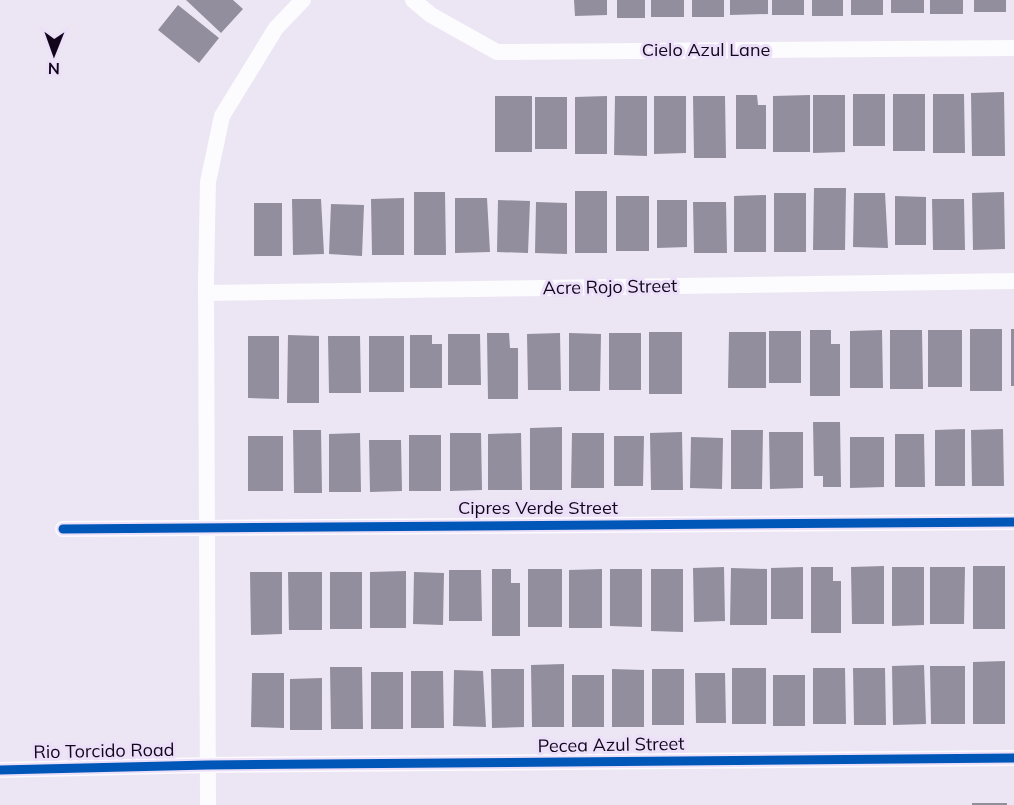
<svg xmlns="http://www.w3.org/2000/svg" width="1014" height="805" font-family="Mulish,sans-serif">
	<rect width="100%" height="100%" fill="#ece5f3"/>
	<!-- building -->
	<path fill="#928e9d" d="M186,0H233L243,9L221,33Z
		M574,0H607V15L575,16Z
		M617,0H645V18H617Z
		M651,0H684V17H651Z
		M692,0H724V17H692Z
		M730,0H768V14L730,15Z
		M772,0H804V15H772Z
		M812,0H843V16H812Z
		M851,0H883V15H851Z
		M891,0H924V13H891Z
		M930,0H963V14H930Z
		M974,0H1006V12H974Z
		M178,5L219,38L199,63L158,30Z
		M1004,92L1005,156H972L971,93Z
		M853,94H885V146H853Z
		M893,94H925V151H893Z
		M933,94H964L965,153H933Z
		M736,95H757L758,105H766V149H736Z
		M810,95V152H773V96Z
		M813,95H845V152L813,153Z
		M495,96H532V152H495Z
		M607,96V154H575V97Z
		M615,96H647V156L614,155Z
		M654,96H686V153L654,154Z
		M693,96H725L726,158H694Z
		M535,97H567V149H535Z
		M814,188H846L845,250H813Z
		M575,191H607V253H575Z
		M414,192H445L446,255H414Z
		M1004,192L1005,249L973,250L972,193Z
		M774,193H806V252H774Z
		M854,193H885L888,248L853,247Z
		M766,195V252H734V196Z
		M616,196H649V251H616Z
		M895,196L926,197V245H895Z
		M404,198V255H372L371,199Z
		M455,198H487L490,252L455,253Z
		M292,199H321L324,254L293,255Z
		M932,199H964L965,250H933Z
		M498,200L530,201L528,253L497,252Z
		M657,200H687V247L657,248Z
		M536,202L567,203V254L535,253Z
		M693,202H726L727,253H694Z
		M254,203H282V256H254Z
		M331,204L364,205L362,256L329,254Z
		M970,329H1002V391H970Z
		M1011,329H1014V386H1011Z
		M810,330H831V344H840V396H810Z
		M882,330L883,388H850V331Z
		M890,330H922L923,389H890Z
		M928,330H962V387H928Z
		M769,331H801V383H769Z
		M649,332H682V394H649Z
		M729,332H766V388H728Z
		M487,333H509L510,348H518V399H488Z
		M560,333L561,390H528L527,334Z
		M569,333L601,334L600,391H569Z
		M609,333H641V390H609Z
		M448,334H480L481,385H448Z
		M288,335L319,336V403H287Z
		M410,335H432V344H442V388H410Z
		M248,336H279V399L248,398Z
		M328,336H360L361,393H329Z
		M369,336H404V392H369Z
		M813,422H840L841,487H823V476H814Z
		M562,427V490H530V428Z
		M965,429V486H935V430Z
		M1003,429L1004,486H972L971,430Z
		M293,430H321L322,493H294Z
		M731,430H763L762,489H731Z
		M682,432L683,490H651L650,433Z
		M769,432H803V488L770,489Z
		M360,433L361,492H329V434Z
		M450,433H481L482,490L450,491Z
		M521,433L522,490H488V434Z
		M572,433H604V488H571Z
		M895,434H924L925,487H895Z
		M409,435H441V491H409Z
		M248,436H283V491H248Z
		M614,436H644L643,486H614Z
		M691,437L723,438L722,489L690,488Z
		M850,437H884V487L850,488Z
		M369,440H401L402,491L370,492Z
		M884,566V624H852L851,567Z
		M973,566H1005V629H973Z
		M724,567L725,621L694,622L693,568Z
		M803,567V619H771V568Z
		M811,567H833V581H841V633H811Z
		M892,567H924V625L892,626Z
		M930,567H965L964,624H930Z
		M731,568L767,569V625H730Z
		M492,569H511V583H520V636H492Z
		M528,569H562V627H528Z
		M602,569V628H569V570Z
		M610,569H642V627L610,626Z
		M651,569H683V632L651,631Z
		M449,570H481L482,621H449Z
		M406,571V628H370V572Z
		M250,572H282V634L251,635Z
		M288,572H322V630H289Z
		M330,572H362V629H330Z
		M414,572L444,573L443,625L413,624Z
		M1005,661V724H973V662Z
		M564,664V727H532L531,665Z
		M924,665L926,724L893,725L892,666Z
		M930,666H965V724H931Z
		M330,667H362L363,729H331Z
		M732,668H766V724H732Z
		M813,668H845L846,724H813Z
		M853,668H885L886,725H854Z
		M491,669H524V727L492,728Z
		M612,669L644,670V727H612Z
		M652,669H684V725H652Z
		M454,670L483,671L486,727L453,726Z
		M411,671H443L444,728H411Z
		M371,672H403V729H371Z
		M252,673H284V728L251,727Z
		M695,673H725L726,723H696Z
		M572,675H604V727H572Z
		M773,675H805V726H773Z
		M322,678V730H290V679Z
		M972,803H1007V805H972Z"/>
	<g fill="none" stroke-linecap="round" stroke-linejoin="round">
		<!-- street -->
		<path stroke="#fcfbfd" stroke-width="16" d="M413,0L431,15L497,52L1014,48
			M206,293L1014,281
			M63,529L1014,522
			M0,770L208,765L1014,758
			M208,805L206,280L208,182L222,116L276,28L303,0"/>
		<!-- cycleway casing -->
		<g stroke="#ecdff9" stroke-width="13">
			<path id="cycleway" d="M63,529L1014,522
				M0,770L208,765L1014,758"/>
		</g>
		<!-- cycleway -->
		<use href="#cycleway" stroke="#0057b8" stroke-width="9"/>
	</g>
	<g text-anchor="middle" stroke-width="6" stroke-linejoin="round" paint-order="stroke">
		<!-- street labels -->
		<g font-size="18" fill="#11061b" stroke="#ecdff9">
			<text x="706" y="56">Cielo Azul Lane</text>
			<text transform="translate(610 287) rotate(-1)" y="6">Acre Rojo Street</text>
			<text x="538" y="514">Cipres Verde Street</text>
			<text transform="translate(611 745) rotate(-1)" y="6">Pecea Azul Street</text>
			<text transform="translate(104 751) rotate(-1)" y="6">Rio Torcido Road</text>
		</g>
	</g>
	<!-- north arrow -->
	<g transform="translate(54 54) rotate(181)" stroke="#ecdff9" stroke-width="4.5" paint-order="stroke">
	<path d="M0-4.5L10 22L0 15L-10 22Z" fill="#11061b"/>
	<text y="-9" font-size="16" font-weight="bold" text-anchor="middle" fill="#11061b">N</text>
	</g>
</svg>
